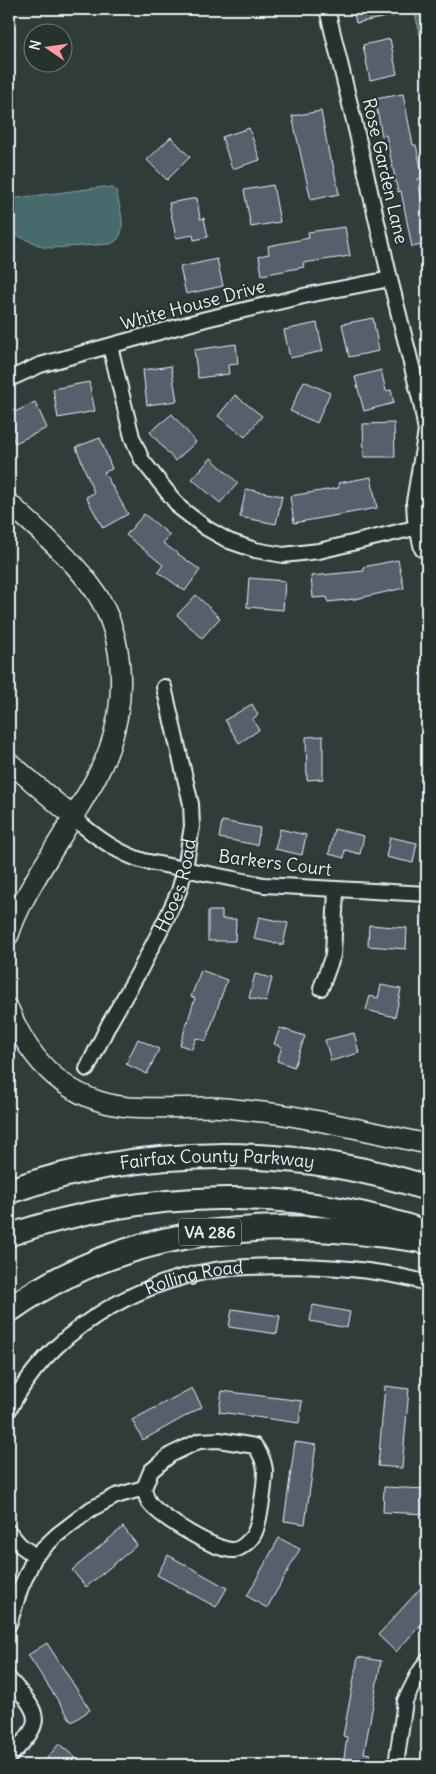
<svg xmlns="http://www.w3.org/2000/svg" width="436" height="1774" font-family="Delius,sans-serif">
	<rect width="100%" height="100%" fill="#303c3a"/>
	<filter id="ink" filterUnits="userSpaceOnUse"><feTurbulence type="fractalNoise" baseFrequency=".02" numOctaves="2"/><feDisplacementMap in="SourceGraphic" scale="10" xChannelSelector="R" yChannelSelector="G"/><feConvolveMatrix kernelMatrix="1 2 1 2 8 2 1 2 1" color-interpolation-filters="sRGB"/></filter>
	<g filter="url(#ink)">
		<!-- green -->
		<path fill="#587156" stroke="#a0b1a7" d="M414,9H427V64Z"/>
		<!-- water -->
		<path fill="#476b6c" stroke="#87a1a4" d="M104,187L113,188L116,190C119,207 131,237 110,244L52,248L43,247L9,232V199Z"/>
		<!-- building -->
		<path fill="#585f6c" stroke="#e8f1f8" d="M353,9H402V14L356,23Z
			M390,39L397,74L370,80L363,45Z
			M403,94L413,145H416L423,177L418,179L422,202L427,201V244L412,247L401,191L398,192L386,135L382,136L375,99Z
			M321,111L330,160H332L339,194L311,200L292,116Z
			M249,128L260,160L232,169L222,137Z
			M171,137L190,157L167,180L147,160Z
			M273,185L280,222L251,227L244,190Z
			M197,198L200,219L204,218L208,237L194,240L193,235L176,238L169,203Z
			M345,227L350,256L303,263L304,267L262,275L259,256L269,254L268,246L309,238L308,232Z
			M217,259L223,286L186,294L180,267Z
			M373,318L379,351L349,357L342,324Z
			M317,323L323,351L290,358L284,330Z
			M236,344L238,364L228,365L229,374L198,378L194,350Z
			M171,366L177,401L147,405L143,370Z
			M381,370L386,391L391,390L394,403L364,411L355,377Z
			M304,381L330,393L317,423L290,411Z
			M89,382L95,411L58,418L53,389Z
			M235,395L262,416L245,437L218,416Z
			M35,402L47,428L15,443L9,429V415Z
			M172,414L196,442L175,461L150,432Z
			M394,423L395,457H364L363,424Z
			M100,438L112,469L104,472L128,514L103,528L86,497L94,493L76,447Z
			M211,458L238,483L220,503L192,479Z
			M371,477L377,508L294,523L290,496L339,488L338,483Z
			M246,489L282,496L276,524L240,517Z
			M144,514L170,535L163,543L200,570L185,591L158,572L163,565L126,535Z
			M398,560L404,588L355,599L328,602L327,597L313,598L311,576L364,571L363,567Z
			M249,578L285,581L283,610L247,607Z
			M196,595L220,618L202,638L177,615Z
			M252,704L258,715L252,719L259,730L239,743L225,720Z
			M323,736V779L307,780L306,737Z
			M222,821L260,828L257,845L219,838Z
			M280,829L306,835L302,855L275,849Z
			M334,829L364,836L360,854L345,850L344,858L329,854Z
			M390,837L417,843L413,863L386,857Z
			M208,911H222V919H236L235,941H208Z
			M259,917L288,923L283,945L254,939Z
			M369,925L407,928L406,949L368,946Z
			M201,970L227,980L206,1041L196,1038L192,1049L180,1045L195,998L191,997Z
			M255,974L272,978L266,1002L249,998Z
			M381,985L401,989L395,1017L366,1010L370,996L378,998Z
			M280,1028L305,1036L294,1067L277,1061L282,1047L274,1044Z
			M354,1033L359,1053L331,1061L325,1040Z
			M138,1039L159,1049L147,1074L126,1064Z
			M313,1305L350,1312L347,1328L310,1321Z
			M232,1309L280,1316L277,1334L229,1327Z
			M385,1386L409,1389L402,1468L378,1466Z
			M192,1388L202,1407L143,1440L132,1420Z
			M222,1391L302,1401L299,1423L219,1412Z
			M295,1442L316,1445L305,1524L284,1521Z
			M384,1487L427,1489V1514L383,1512Z
			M123,1527L137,1545L86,1587L72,1570Z
			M279,1538L300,1549L267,1608L247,1596Z
			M168,1555L227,1588L216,1607L157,1575Z
			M427,1581V1618L396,1652L378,1635Z
			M47,1643L90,1710L72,1722L28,1655Z
			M358,1657L381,1661L364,1753L370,1754L368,1765H343L347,1737L343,1736Z
			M59,1744L76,1758L70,1765H41Z"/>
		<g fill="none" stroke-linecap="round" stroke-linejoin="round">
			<!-- street casing -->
			<g stroke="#e8f1f8" stroke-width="18">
				<g id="street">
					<path d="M327,9L355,125L390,279L421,403L426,431L414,502L415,519L422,549"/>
					<path d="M110,346L132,437L142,460L180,508L206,528L229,541L255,550L283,555L319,551L427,525"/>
					<path d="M9,379L40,365L206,319L308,295L390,279"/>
					<path d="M73,817C94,836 117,853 144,861L264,885L427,894"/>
					<path d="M321,988L333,955L336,890"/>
					<path id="s1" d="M87,1069L109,1024L140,970L168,915L179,891L185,869L192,826L191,804L164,687"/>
					<path id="s2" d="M9,1410C48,1333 132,1283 216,1270C243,1266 271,1266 299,1266C342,1267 386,1271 427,1283"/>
					<path d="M219,1440L255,1446C260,1453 264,1461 265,1470C265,1483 260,1523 254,1534C251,1540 241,1549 234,1550C217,1552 158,1516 149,1502C146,1498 145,1492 144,1488L151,1471L170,1455L199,1441Z"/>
					<path d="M9,1532L20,1545L35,1556"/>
					<path d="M9,1624L21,1587L35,1556L57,1535L91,1509L116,1496L144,1488"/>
					<path d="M9,1679C42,1716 45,1721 9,1757"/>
					<path d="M396,1765L405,1701L419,1673L427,1661"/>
				</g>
			</g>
			<!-- secondary casing -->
			<g stroke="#e8f1f8" stroke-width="22">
				<path id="secondary" d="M9,503C36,528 66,553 89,583C125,629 128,695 109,749C99,777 81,803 66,829C47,861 20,900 9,935
					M9,762L73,817
					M9,1009C30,1062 68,1101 128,1107C155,1109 183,1107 211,1107C231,1108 251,1111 271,1113C323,1120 376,1133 427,1144"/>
			</g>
			<!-- primary casing -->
			<g stroke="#e8f1f8" stroke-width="25">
				<path id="primary" d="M9,1235C142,1190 294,1184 427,1232"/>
			</g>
			<!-- highway casing -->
			<g stroke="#e8f1f8" stroke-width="28">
				<g id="highway">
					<path id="s3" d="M9,1191C141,1145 294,1145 427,1188"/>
					<path d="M9,1310C136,1220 279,1217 427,1241"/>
				</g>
			</g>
			<!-- street -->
			<use href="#street" stroke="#26332d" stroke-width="14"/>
			<!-- secondary -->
			<use href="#secondary" stroke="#26332d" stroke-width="19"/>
			<!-- primary -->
			<use href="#primary" stroke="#26332d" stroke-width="21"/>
			<!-- highway -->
			<use href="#highway" stroke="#26332d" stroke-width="24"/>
		</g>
	</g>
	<g text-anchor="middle" stroke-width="4" stroke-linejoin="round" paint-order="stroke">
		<!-- shield labels -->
		<rect fill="#26332d" stroke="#aeb8bb" stroke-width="1" x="179" y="1218.5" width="62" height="27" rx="4"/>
		<g font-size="16" font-weight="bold" fill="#e8f1f8">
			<text x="210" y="1238">VA 286</text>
		</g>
		<!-- street labels -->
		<g font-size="18" fill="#e8f1f8" stroke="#26332d">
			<text transform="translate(385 171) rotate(77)" y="6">Rose Garden Lane</text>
			<text transform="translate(193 305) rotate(-15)" y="6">White House Drive</text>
			<text transform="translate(275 863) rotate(7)" y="6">Barkers Court</text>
			<text dy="6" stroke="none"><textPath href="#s1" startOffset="205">Hooes Road</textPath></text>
			<text dy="6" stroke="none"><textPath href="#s3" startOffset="212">Fairfax County Parkway</textPath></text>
			<text dy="6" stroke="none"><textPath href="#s2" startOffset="236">Rolling Road</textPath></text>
		</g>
	</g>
	<!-- margin -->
	<rect width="436" height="1774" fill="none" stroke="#26332d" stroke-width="30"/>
	<rect x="15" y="15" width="406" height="1744" fill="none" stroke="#e8f1f8" stroke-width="2" filter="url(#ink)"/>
	<!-- north arrow -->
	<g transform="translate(48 48) rotate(283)"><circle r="24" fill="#26332d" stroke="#747f7e"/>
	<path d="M0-4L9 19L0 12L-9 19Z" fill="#ff9aa2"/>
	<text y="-8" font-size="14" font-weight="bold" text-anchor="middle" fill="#e8f1f8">N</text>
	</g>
</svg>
